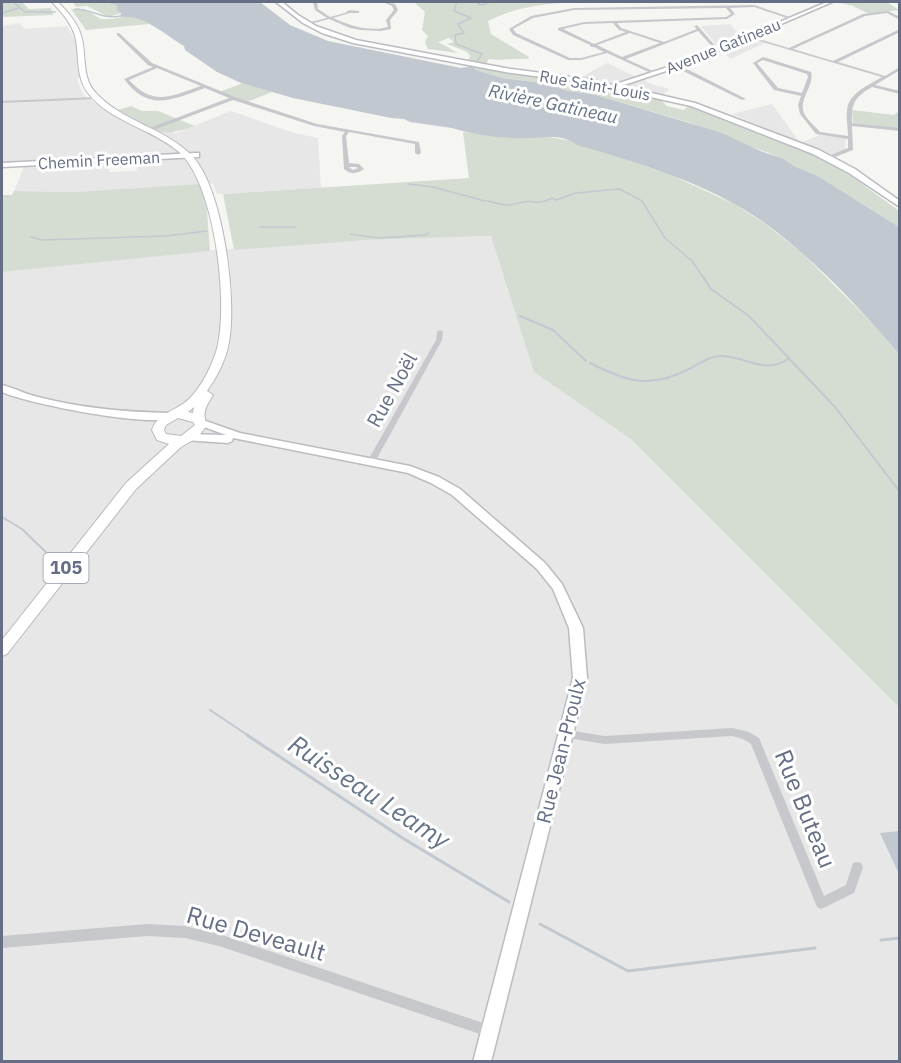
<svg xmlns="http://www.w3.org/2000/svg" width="901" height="1063" font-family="'IBM Plex Sans',sans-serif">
	<rect width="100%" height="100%" fill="#f5f6f2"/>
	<!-- built -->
	<path fill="#e6e7e6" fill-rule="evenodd" d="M20,23L24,29L67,26L80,48L84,77L77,79L83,95L126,123L131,120L176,133L231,111L294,133L318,138L321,188L217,194L213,184L75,192L14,191L25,164L62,160L2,162V26ZM141,158L136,171L109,172L112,159Z
		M730,24L741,37L717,46L701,26Z
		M750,38L765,43L730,59L722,50Z
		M607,63L654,85L670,89L663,95L579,78Z
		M772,104L800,143L820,135L846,138L845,150L832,155L824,153L732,114Z
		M491,236L629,434L899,707V1061L2,1062V272L213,250L367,240Z"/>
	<!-- green -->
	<path fill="#d5ddd3" d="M2,2H22L29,9L51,8L53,15L2,17Z
		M73,2H106L117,6V10L121,13L109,17L87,6L76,7Z
		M414,2H602C563,2 523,3 488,21L491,34L529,57L528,59C514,58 502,61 489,59L485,65L468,61L470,56L467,52L447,44L454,42L449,38L438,42L458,53L428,49L425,42L428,36L422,30L425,12Z
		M836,2H887L899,10L869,14L853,6Z
		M71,9H84L101,19H113L132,15L149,24L86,30Z
		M476,66L573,80L659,98L667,106L684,110L687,107H694L824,159L857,180L899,211V227L818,176L796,167L782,158L687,122L596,95L564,90L558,85L502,78L475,70Z
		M243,83L272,92L247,102L219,92Z
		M131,106L142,111H158L195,126C154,140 150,130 114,111Z
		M852,110L894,115L899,111V129L853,123Z
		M463,132L515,138L543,136L572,141L671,175L734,204L764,223L801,252L875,326L899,354V707L631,439L534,372L491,236L367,240L234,250L223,194L469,178Z
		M200,184L207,210L210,251L2,272V195H12L14,191L75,192Z"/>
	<!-- water -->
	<path fill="#c2c8d0" d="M106,2H260L290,25L328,41L461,68L473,66L476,70L502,78L558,85L564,90L596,95L722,133L763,152L782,158L796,167L818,176L899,227V354C860,308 815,260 766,224C710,184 642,164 577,145C560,131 533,140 513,138C492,137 471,134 452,128L410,122L404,119L391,118L293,98L241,83L217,72L185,50L184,46C164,34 143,14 120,17L121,13L117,10V6Z
		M899,831L900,874H899L880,833Z"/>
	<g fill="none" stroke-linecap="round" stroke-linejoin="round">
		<!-- stream-far2 -->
		<path stroke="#c2c8d0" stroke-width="1.5" d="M13,2L25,12H55
			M457,2L454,11L471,18L458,24L464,33L455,35L456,44L482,54L476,63
			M475,2L482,5L490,2
			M75,9C91,9 104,20 120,16
			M2,13L19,8
			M409,184L433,187L485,201
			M487,201C508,206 504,206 524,202C537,200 536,206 552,198L556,200L576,193L620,189L642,201L665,238L692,261L705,280
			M260,227H295
			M350,234L378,238L426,235L429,232
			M31,237L43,240L165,236L207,231"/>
		<!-- stream-far1 -->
		<path stroke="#c2c8d0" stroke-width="2" d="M704,278L711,289L749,316L835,407L900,492
			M520,316L553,330L586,361
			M590,363C629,383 651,389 691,368C701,363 710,356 721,356C746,356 764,375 788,359
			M2,517L22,529L54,560
			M210,710L249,736"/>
		<!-- stream -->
		<path stroke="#c2c8d0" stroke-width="3" d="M247,735L404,839L509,902
			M540,924L628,971L815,948
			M881,940L900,938"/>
		<!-- secondary casing -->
		<g stroke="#babcc2" stroke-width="3">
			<path id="secondary" d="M276,2H282L298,15L316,26L356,40L505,68L587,79L613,85L692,59L827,2H832L696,61L621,86L695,103L819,150L855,169L900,201V207L849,173L813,154L691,106L587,83L505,72L353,43L322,33L303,23Z
				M196,153H199V157L2,167V163Z
				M2,385C14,388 25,394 38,397C80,408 125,412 169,413L174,416C157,430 25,403 2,392Z
				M200,419L240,433L410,466L439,477L460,489L545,563L562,584L583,628L587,678L491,1062H473L573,678L569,628L553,589L537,569L452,495L431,483L408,473L233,438L232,441L228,443L184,440L183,438L188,434L226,435L196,424L195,422Z"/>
		</g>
		<!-- primary casing -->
		<g stroke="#b8babf" stroke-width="2">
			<path id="primary" d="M52,2H58C67,11 77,22 81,35C87,54 81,76 95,92C122,122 166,128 193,157C223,189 237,299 229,342C226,360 217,377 207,391L213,395C207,405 201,413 207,425L198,437L181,447L136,489L7,654L2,656V640L126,483L169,444L157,440L152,430C157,413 177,411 189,399C202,386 210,369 216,352C230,307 215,183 179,152C151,128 110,122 88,93C75,76 80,55 75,36C71,22 61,12 52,2ZM194,407L193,413L188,412ZM178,418L193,422L195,425L181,436L166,434L164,430L166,425Z"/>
		</g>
		<!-- street -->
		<path fill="#c6c8cc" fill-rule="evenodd" d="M313,2H317L318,9L330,17L345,13L349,10L359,11V13H350L333,18C351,26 369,32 388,27L386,20L394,10L392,6L385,3L384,2L395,4L398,10L390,20L391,29L381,31L361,30L350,28L329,19L306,25V23L327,18L315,10Z
			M754,5L793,18L790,19L754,7L730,8L735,14L727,19L617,23L621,28L664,42L697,29L694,26L697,25L719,50L716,51L698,31L626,59L655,72V73L653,74L607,53L581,60H568L513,35L509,29L531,16L574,8ZM726,8L731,14L726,17L584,22L558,28V30L590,45L591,47H594L604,52L581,58H570L516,33L513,29L533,18L574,10ZM613,23L619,30L626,32L594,44L563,29L584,24ZM630,33L660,43L622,57L597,45Z
			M888,11L900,17V20L887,13L865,16L793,49L833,61L900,29V32L838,62L885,76L900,67V70L875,85L900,91V94L872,87C855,97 851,103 852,123L900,128V131L852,126L853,150L830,159H826V157L848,148V139L816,134L800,114L798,105L801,96L774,90L753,63L763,57L811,72C815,86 798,99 804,113C807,120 815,126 820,132L848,136C848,128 846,119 847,111C848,93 869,85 882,77L746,37L748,36L789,48L863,14ZM763,60L807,74L808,77L802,93L778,88L757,63Z
			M117,33H119L152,63L235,97L317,124L419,142L421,153L418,155L415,153V144L349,132L346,136L349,163L359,164L364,169C357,174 351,175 344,169L342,136L345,132L314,126L233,100L151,131H147V129L229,98L205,88C173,99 149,113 124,79L153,67L148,65L117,35ZM157,68L201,86C171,96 154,107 129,80ZM349,167H356L358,168L353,170L350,168Z
			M675,65H679L746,99L742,100L675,67Z
			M98,97V98L96,99L2,103V101Z
			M440,330L443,332L442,340L375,462L374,464H368L367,462L436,340L437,332Z
			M732,728L749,732L759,738L824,896L846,885L853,863L857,862L861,863L863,867L854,893L821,909L817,907L751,744L743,739L732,736L605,744L567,738L563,737L562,734L563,731L567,730L605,736Z
			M147,924L185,926L219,934L489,1025L493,1027L495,1031L493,1035L489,1037L219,946L185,938L147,936L2,948V936Z"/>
		<!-- secondary -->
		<use href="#secondary" fill="#fff" fill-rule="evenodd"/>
		<!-- primary -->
		<use href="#primary" fill="#fff" fill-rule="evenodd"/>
	</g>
	<g text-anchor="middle" stroke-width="6" stroke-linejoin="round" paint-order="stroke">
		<!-- far-street labels -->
		<g font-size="16" fill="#656e84" stroke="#fff">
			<text transform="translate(723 46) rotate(-22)" y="6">Avenue Gatineau</text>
			<text transform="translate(595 85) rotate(10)" y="6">Rue Saint-Louis</text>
			<text transform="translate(99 160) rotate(-3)" y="6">Chemin Freeman</text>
		</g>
		<!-- far-water labels -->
		<g font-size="18" font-style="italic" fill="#657587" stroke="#fff">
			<text transform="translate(553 104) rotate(12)" y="6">Rivière Gatineau</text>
		</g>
		<!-- shield labels -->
		<rect fill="#fff" stroke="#939aa9" stroke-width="1.5" x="43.5" y="553" width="45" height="30" rx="4.5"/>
		<g font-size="18" font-weight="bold" fill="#656e84">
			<text x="66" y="574">105</text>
		</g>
		<!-- street labels -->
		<g font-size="20" fill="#656e84" stroke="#fff">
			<text transform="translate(392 390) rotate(-61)" y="7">Rue Noël</text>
			<text transform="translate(561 751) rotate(-76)" y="7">Rue Jean-Proulx</text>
		</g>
		<!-- near-street labels -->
		<g font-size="24" fill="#656e84" stroke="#fff">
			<text transform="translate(805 809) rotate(68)" y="8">Rue Buteau</text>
			<text transform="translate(256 934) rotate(16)" y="8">Rue Deveault</text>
		</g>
		<!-- near-water labels -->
		<g font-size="26" font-style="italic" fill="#657587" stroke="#fff">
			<text transform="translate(369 792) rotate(33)" y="9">Ruisseau Leamy</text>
		</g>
	</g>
	<!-- border -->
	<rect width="901" height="1063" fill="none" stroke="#656e84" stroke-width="6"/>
</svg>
